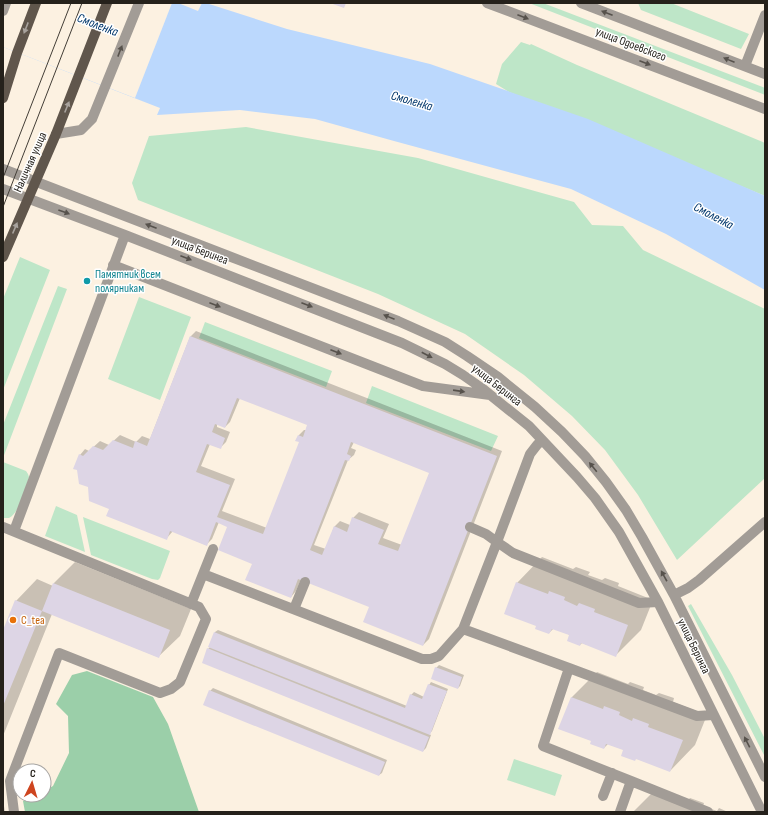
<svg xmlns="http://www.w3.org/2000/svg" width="768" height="815" font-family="'Sofia Sans Condensed',sans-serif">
	<rect width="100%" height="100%" fill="#fcf1e1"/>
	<!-- green -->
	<path fill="#bee6c8" d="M529,3H543L765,88V95Z
		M638,3H671L749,34L741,49L641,10Z
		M521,42L530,45L531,44L577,65L765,143V196L509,92L496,84L502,64Z
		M246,127L418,158L574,202L592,225L623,226L643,250L765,309V478L677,560L638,495L605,450L572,416L524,375L465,334L378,294L138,200L132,183L149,136Z
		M20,257L50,270L3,390V299Z
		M58,286L67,289L3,458V425Z
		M139,297L191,317L160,400L108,379Z
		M205,322L332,371L326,387L199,338Z
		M372,386L498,436L491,451L366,403Z
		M3,462L26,471L28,474L29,477C26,486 19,514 9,518C8,518 4,518 3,518Z
		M56,506L77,515L85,552L45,536Z
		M83,517L170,551L160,578L158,580L152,579L91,555Z
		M691,604L732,675L765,739V757L688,606Z
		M514,759L562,775L555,796L507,780Z"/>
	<!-- forest -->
	<path fill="#9bcfa9" d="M87,671L153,697L168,724L199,812H25L23,801L35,795H44V791L53,786L69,753L68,716L56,704L72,675Z"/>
	<!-- water -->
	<path fill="#bbd8fd" d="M3,3H178L198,11L202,3H206L287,29L430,64L588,119L765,196V290L666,234L571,189L394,141L315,119L240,110L157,115L160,108L3,47Z"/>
	<!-- pier -->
	<path fill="#fcf1e1" d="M3,3H172L135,98L3,47Z"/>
	<!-- shadow -->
	<path fill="#0003" fill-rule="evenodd" d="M196,331L502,451L429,639L423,645L370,606L301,579L296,591L291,597L253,563L228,526L219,522L212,539L206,545L173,531L166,539L110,508L89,487L80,455L85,449L89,451L100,441L109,445L120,435L136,442L142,436L150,439L190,337ZM240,398L308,424L306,430H304L299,435L297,440L301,442L267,528L222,511L235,479L201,466L210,444L220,448L226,442L230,432L217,427V424L225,427L230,422ZM354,442L430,472L402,545L383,538L389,524L359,512L353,518L350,525L340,521L334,527L326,549L314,545L348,460L354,455L356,450L351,448Z
		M542,557L573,569L576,567L590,572L588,575L602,580L605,578L619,583L618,586L653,600L641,630L616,655L582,643L580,645L570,635L554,628L549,633L538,626L517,583Z
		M75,562L191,609L180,636L158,657L52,614L3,736V632L16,601L37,579L53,586L54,583Z
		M218,630L407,706L411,695L414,692L424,697L429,685L431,682L448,689L432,731L429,734L431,735L426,748L423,751L208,649L210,647V646L215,632Z
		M439,665L464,675L460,686L458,688L436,668Z
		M597,672L628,684L630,682L644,687L643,690L656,695L659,693L674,698L673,702L707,715L695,745L670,771L637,758L625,750L608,744L604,748L592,741L571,698Z
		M213,688L387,760L382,773L379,775L210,691Z
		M657,788L688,800L690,798L704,803L703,806L717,811L719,808L728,812H633Z
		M3,800L5,812H3Z"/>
	<!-- building -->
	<path fill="#ddd5e5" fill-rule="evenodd" d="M330,3H346L344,8Z
		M190,336L497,456L423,646L363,622L369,607L298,579L291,598L245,580L252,564L218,550L227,527L216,522L207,546L170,531L167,540L106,516L109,509L89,501L88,487L79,484L77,470L73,469L79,454L83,456L93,446L103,450L113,440L133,448L135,441L147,446ZM237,398L307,425L303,437L298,435L295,441L299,442L263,534L217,517L230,485L196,472L207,444L221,449L225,438L212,432L215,424L225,428ZM351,442L429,473L398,551L378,544L384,530L352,517L347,532L334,526L322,555L310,550L345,460L349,461L351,456L347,454Z
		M516,582L548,594L549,591L565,597L564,600L577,606L579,603L595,609L594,612L628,625L616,657L581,643L580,646L567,641L569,635L552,629L549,634L535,629L536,626L504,614Z
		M53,583L170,630L159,658L42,611Z
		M15,600L42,611L3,706V630Z
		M214,632L405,708L410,694L422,699L428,684L447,691L430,735L208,647Z
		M207,648L429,737L423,752L202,663Z
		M435,667L462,677L458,689L431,679Z
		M209,690L385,762L379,776L203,705Z
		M571,697L603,709L604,706L620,712L619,715L632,721L633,718L649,724L648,727L683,740L670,772L636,759L635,761L621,756L623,750L606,744L604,749L590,744L591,741L558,729Z"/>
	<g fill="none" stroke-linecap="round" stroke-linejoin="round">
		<!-- minor -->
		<path stroke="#a29c96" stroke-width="10" d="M487,3L765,109
			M581,3L765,74
			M3,11L6,3
			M745,66L765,15
			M56,134L81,130L92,119L139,3
			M3,169L226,255L398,321L445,342L467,356L498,377L535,407L562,432L585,456L606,482L626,510L642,537L674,595L765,777
			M3,189L125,235L402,343L445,364L463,375L483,389L509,410L529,426L577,477L595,498L619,532L658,602L762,812
			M113,265L423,386L490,395
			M3,527L199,607L206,619L180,682L171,689L160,693L59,653L10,781L14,812
			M470,527L486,534L497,542L530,454L537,445L542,440
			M14,531L125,235
			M203,574L422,659H431L439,656L463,629
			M674,595L688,588L699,580L765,522
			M191,604L213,549
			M294,609L305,582
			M569,668L697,716L713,715
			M631,781L708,812
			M603,796L612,773
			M620,812L631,781L543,746L569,668L463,629L497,542L513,553L639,603L658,602"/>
		<!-- major -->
		<path stroke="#60564c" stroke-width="10" d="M3,98L17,53L36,3
			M3,257L56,134L107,3"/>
		<!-- tram -->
		<path stroke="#433e37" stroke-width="1" d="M3,178L71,3
			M3,207L82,3"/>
	</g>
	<!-- one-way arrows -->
	<defs><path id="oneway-solid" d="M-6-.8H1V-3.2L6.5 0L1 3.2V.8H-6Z"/></defs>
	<g fill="#57524c">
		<use href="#oneway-solid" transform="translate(607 13) rotate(-159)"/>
		<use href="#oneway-solid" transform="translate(523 17) rotate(21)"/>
		<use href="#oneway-solid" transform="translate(120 51) rotate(-69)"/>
		<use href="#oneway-solid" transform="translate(729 60) rotate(-158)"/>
		<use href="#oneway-solid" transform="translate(645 63) rotate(21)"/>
		<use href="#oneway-solid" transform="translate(64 212) rotate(20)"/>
		<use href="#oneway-solid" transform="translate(151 226) rotate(-159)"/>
		<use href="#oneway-solid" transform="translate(186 258) rotate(21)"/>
		<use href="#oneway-solid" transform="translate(215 305) rotate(21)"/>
		<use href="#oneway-solid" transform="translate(307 305) rotate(21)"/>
		<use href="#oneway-solid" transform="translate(389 317) rotate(-158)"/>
		<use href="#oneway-solid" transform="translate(336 352) rotate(21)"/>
		<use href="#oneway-solid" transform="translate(427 355) rotate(28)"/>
		<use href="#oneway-solid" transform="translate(459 391) rotate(8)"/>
		<use href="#oneway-solid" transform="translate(593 467) rotate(-129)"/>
		<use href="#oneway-solid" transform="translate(664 576) rotate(-119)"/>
		<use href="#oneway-solid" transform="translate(747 742) rotate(-117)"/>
	</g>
	<g fill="#a8a29d">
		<use href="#oneway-solid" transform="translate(26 28) rotate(111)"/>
		<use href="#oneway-solid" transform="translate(67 107) rotate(-68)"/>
		<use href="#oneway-solid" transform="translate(15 228) rotate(-67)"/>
	</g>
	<!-- markers -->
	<circle fill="#0f9aa8" stroke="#fff" stroke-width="1.5" cx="87" cy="281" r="4"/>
	<circle fill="#e8710a" stroke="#fff" stroke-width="1.5" cx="13" cy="620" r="4"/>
	<g text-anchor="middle" stroke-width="3" stroke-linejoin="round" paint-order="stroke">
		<!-- street labels -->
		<g font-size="12" fill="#25211b" stroke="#fff">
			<text transform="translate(631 44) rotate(21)" y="4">улица Одоевского</text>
			<text transform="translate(30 162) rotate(-66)" y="4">Наличная улица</text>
			<text transform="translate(200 250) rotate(21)" y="4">улица Беринга</text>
			<text transform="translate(497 385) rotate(38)" y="4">улица Беринга</text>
			<text transform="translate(694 646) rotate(64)" y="4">улица Беринга</text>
		</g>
		<!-- culture labels -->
		<g font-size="12" fill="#0d838f" stroke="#fff" text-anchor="start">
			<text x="95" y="278">Памятник всем<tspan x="95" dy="14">полярникам</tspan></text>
		</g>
		<!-- food labels -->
		<g font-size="12" fill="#c56008" stroke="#fff" text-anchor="start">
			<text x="21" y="624">C_tea</text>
		</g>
		<!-- water labels -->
		<g font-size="13" font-style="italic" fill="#02376c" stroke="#fff">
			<text transform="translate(98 24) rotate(21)" y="5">Смоленка</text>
			<text transform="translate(412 100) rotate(16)" y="5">Смоленка</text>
			<text transform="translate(714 215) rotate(28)" y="5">Смоленка</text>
		</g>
	</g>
	<!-- border -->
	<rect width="768" height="815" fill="none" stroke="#25211b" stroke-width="8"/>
	<!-- north arrow -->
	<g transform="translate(32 783) rotate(5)"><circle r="19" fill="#ffffff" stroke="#a8a6a4"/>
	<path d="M0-3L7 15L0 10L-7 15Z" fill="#ce451f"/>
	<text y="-6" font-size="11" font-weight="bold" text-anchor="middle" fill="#25211b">С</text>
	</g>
</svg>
